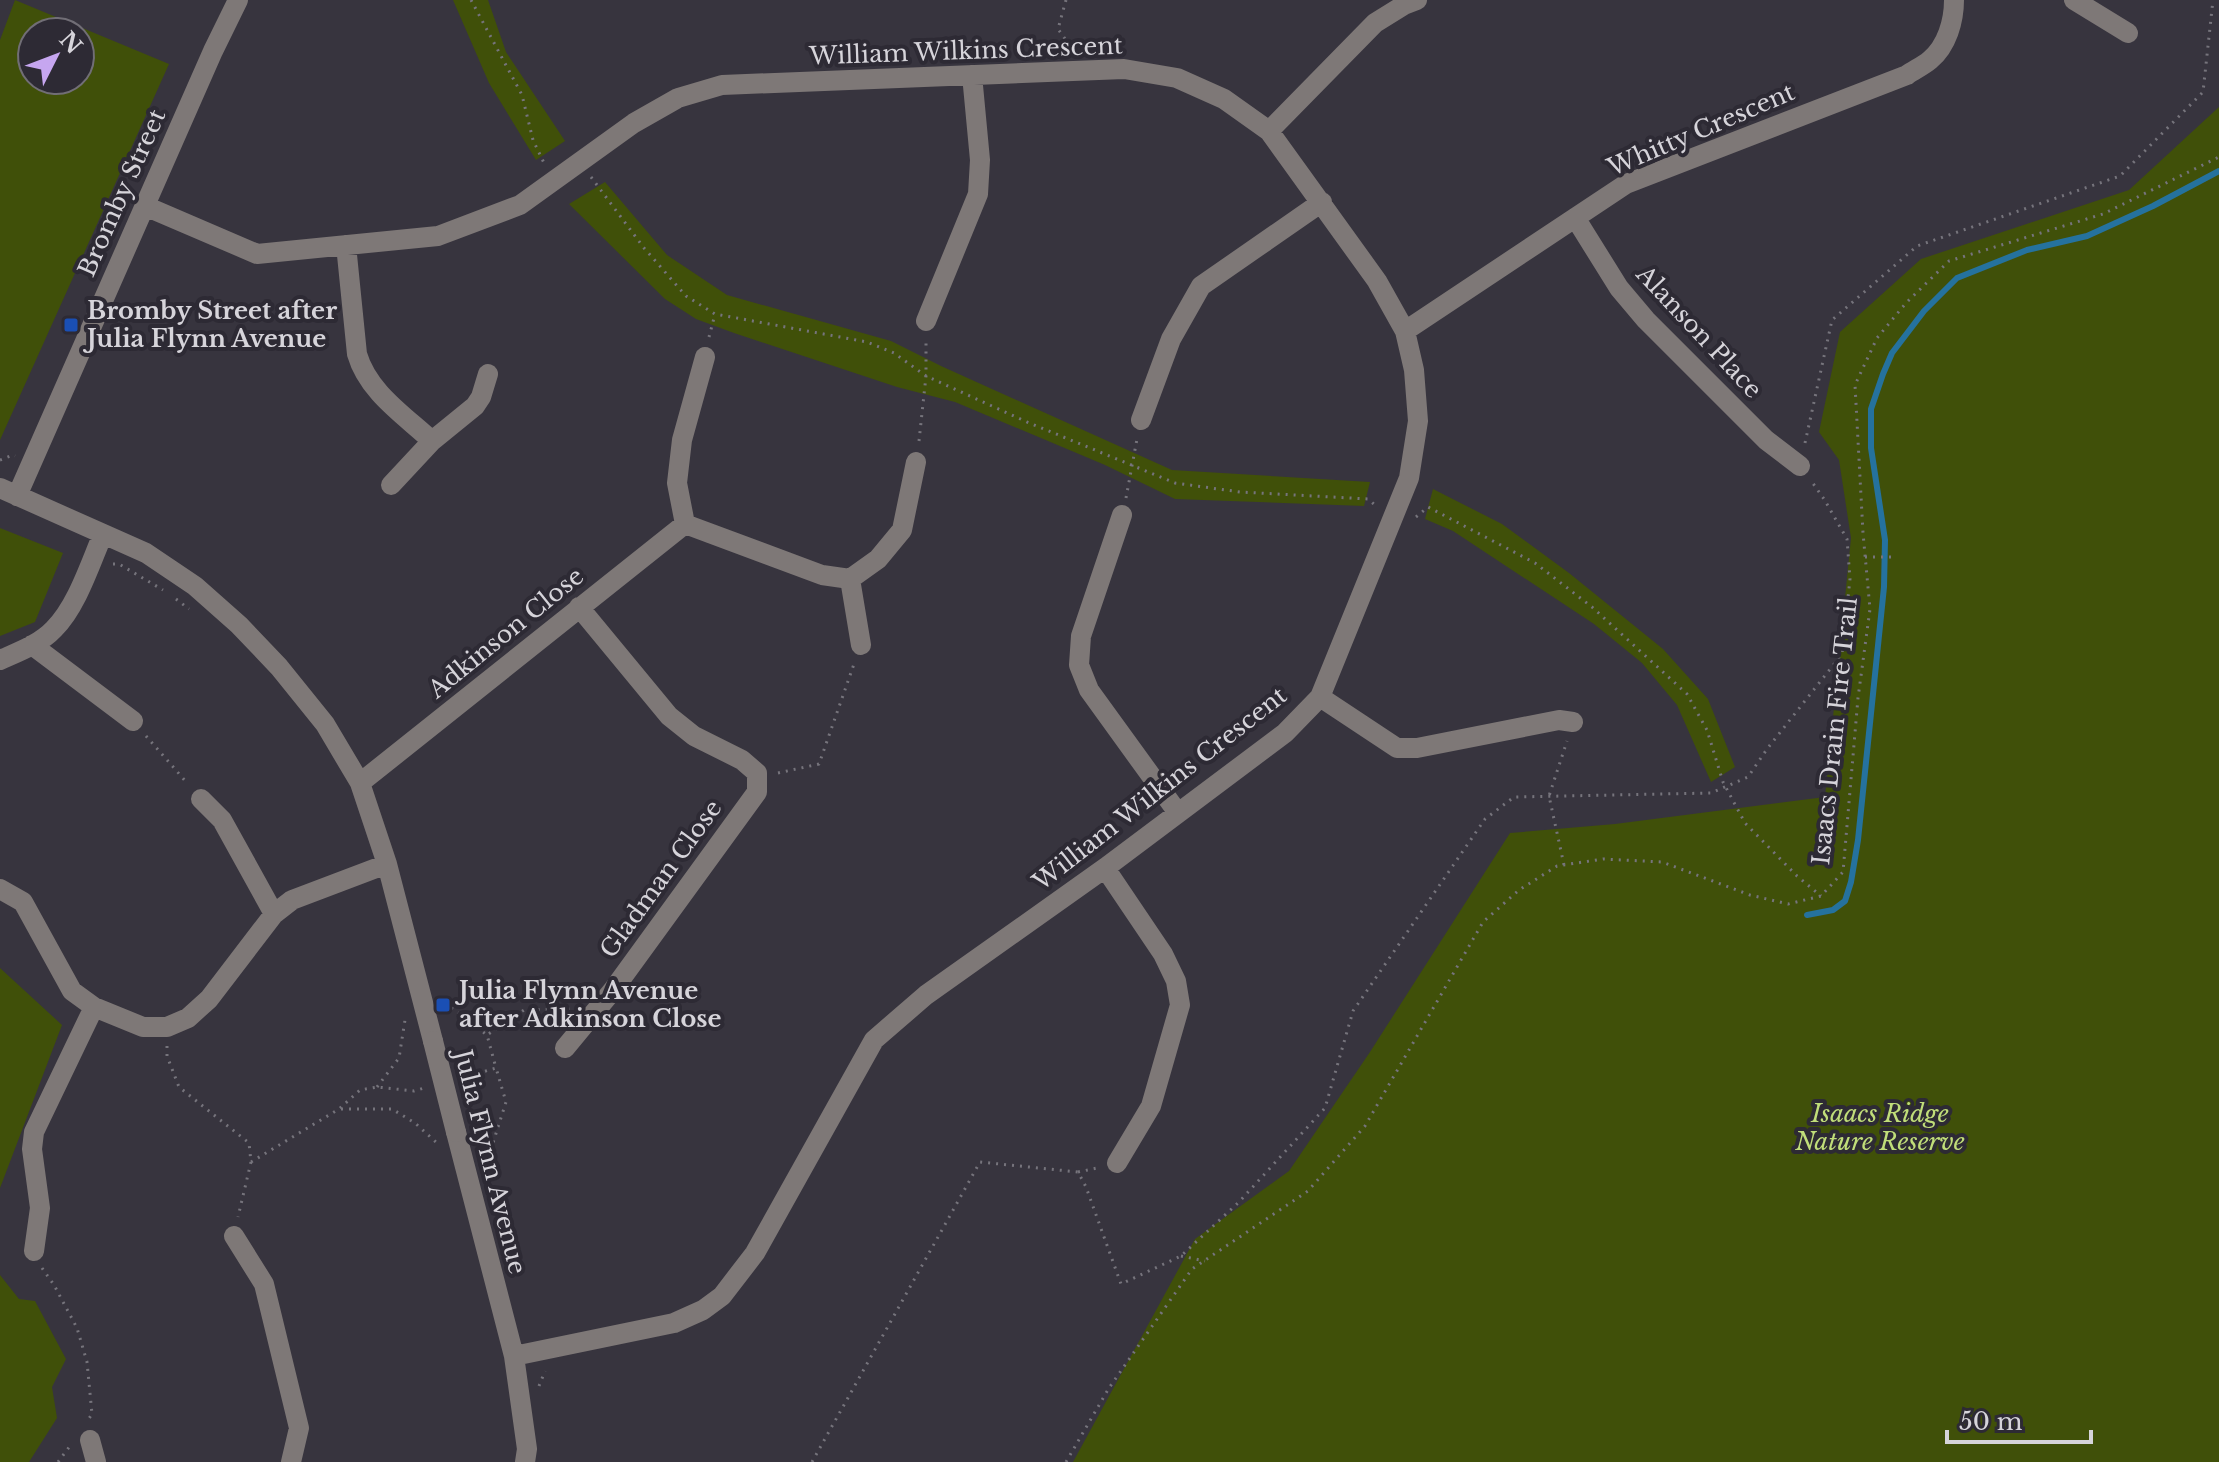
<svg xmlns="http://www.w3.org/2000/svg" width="2219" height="1462" font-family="'Libre Baskerville',serif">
	<rect width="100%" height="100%" fill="#37343e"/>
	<!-- green -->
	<path fill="#405009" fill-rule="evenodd" d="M15,0L169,64L0,440V40ZM32,32H80V80H32Z
		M453,0H488L506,52L565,141L536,160L489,83Z
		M2219,107V1462H1073L1195,1239L1289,1171L1370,1052L1510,833L1615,824L1825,797L1851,538L1839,460L1819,432L1840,332L1921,259L2129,190Z
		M605,182L667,255L727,295L891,341L941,366L1172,470L1370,482L1364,506L1175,499L1105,465L955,402L897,387L734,333L696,319L665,299L569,204Z
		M1433,489L1502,524L1569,573L1663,649L1708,699L1735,767L1711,782L1677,705L1642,663L1594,624L1453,531L1425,519Z
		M0,528L63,553L35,622L0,636Z
		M0,968L62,1025L0,1188Z
		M0,1275L19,1299L35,1301L66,1359L52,1387L57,1418L29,1462H0Z"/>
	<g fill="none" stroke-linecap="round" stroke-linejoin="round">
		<!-- stream -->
		<path stroke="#25729e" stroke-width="6" d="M1807,915L1833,910L1845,901L1851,882L1858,840L1884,587L1885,540L1871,448V409L1883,374L1892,353L1924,311L1957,278L2027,250L2087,236L2153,206L2219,171"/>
		<!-- path -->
		<path stroke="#76747c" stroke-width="3" stroke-dasharray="2 6" stroke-linecap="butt" d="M471,0L522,95L533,140L544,163
			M1066,0L1058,29L1073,50
			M591,177L644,248L686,296L715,314L867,342L894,353L926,376L1027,422L1175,483L1240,492L1368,499L1375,505
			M709,337L715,314
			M919,441L926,376V341
			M1805,443L1832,320L1917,246L2120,176L2203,92L2213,0
			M0,460L13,455L15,456
			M1126,498L1137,439
			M1416,517L1428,507L1535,563L1592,607L1687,694L1707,730L1723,782L1745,823L1797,876L1821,896
			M1865,557H1892
			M113,564H119L163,590
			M176,599L189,609
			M146,736L188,784
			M778,773L819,764L854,664
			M1564,865L1549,796L1567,741
			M445,1003L487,1035
			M167,1046V1056L179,1087L249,1143L251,1162L238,1217
			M462,1078L496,1068L487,1035L524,1010L570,1009
			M377,1087L399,1058L405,1020
			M341,1109H392L415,1123L437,1143
			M480,1147L492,1146L506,1102L496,1068
			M251,1162L339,1109L360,1090L377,1087L414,1091L424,1088
			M1078,1172L1097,1168
			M1181,1256L1205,1261
			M42,1268L54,1285L77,1328L87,1362L92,1414L88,1420
			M539,1386L545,1371
			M58,1462L70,1446
			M812,1462L980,1162L1078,1172L1086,1187L1121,1284L1181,1256L1239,1202L1325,1108L1353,1011L1485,819L1514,797L1711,793L1748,777L1767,749L1842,654L1850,579L1847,539L1824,499L1812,482
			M1066,1462L1109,1388L1192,1269L1308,1191L1365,1126L1483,922L1519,890L1557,866L1603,859L1662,862L1750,895L1788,904L1821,896L1843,872L1858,698L1870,609L1863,533L1855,385L1877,338L1906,303L1949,261L2103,214L2219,157"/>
		<!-- minor -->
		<path stroke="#7e7877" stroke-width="20" d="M2074,0L2128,33
			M1269,131L1375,23L1404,5L1417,0
			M145,206L257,254L438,236L520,205L634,123L678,98L722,85L1124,69L1177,78L1224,99L1269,131L1377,281L1405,331L1414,370L1418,421L1409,478L1320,697L1285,733L1105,868L926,995L874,1040L755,1253L722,1296L703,1310L674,1323L514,1356
			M1576,219L1619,288L1646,320L1766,440L1800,466
			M346,245L357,354C368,392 404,415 432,441
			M926,321L978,194L980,160L972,75
			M1405,331L1626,184L1907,75C1914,70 1923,66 1930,60C1947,46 1954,21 1954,0
			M705,357L682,440L677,483L685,524L822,575L850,579L878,559L902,530L916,462
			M1141,420L1171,339L1201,286L1322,202
			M391,485L432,441L475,406L481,397L488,374
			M0,488L146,553L195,586L239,625L279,667L325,724L360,783L387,864L433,1041
			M17,496L213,51L238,0
			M1122,515L1081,636L1079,665L1089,690L1178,813
			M850,579L861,645
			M32,645L133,721
			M0,660C18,652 40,644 54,629C77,606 90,564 103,534
			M1320,697L1397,748H1417L1559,720L1573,722
			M360,783L685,524
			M201,799L222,820L274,914
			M1105,868L1163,954L1176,981L1180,1005L1151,1106L1117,1163
			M0,889L23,902L72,991L94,1007L143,1027H167L188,1018L209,999L274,914L292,900L387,864
			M565,1048L613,990L757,792V773L742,760L694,736L669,716L579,607
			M456,1132L514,1356L527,1449L525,1462
			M234,1236L264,1284L299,1428L291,1462
			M34,1251L40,1208L32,1149L34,1132L94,1007
			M90,1440L96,1462"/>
		<!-- minor-bridge -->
		<path stroke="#7e7877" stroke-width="20" d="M433,1041L456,1132"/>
	</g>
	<!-- markers -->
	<g fill="#1a4fb4" stroke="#2d2a34" stroke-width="3">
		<rect x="63" y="317" width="16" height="16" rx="4"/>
		<rect x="435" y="997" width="16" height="16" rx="4"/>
	</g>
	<g text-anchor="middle" stroke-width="8" stroke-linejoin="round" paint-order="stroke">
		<!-- street labels -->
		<g font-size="24" fill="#d6d4da" stroke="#2d2a34">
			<text transform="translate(966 51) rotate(-2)" y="8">William Wilkins Crescent</text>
			<text transform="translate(1701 130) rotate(-23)" y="8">Whitty Crescent</text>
			<text transform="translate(122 193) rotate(-66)" y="8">Bromby Street</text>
			<text transform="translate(1699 332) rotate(47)" y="8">Alanson Place</text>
			<text transform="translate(506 633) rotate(-39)" y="8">Adkinson Close</text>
			<text transform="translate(1835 731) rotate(-84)" y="8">Isaacs Drain Fire Trail</text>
			<text transform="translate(1160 789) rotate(-38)" y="8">William Wilkins Crescent</text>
			<text transform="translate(661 879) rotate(-54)" y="8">Gladman Close</text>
			<text transform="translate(490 1162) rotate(76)" y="8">Julia Flynn Avenue</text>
		</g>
		<!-- poi labels -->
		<g font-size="24" font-weight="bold" fill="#d6d4da" stroke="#2d2a34" text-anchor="start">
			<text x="87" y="319">Bromby Street after<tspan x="87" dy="28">Julia Flynn Avenue</tspan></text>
			<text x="459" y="999">Julia Flynn Avenue<tspan x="459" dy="28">after Adkinson Close</tspan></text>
		</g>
		<!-- park labels -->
		<g font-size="24" font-style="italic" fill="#c0dd79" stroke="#2d2a34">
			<text x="1880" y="1122">Isaacs Ridge<tspan x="1880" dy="28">Nature Reserve</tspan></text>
		</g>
	</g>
	<!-- north arrow -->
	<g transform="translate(56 56) rotate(48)"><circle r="38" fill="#2d2a34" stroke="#716e76" stroke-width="2"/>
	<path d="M0-6L14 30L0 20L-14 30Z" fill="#c6a6f0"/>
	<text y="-12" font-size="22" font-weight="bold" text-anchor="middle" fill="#d6d4da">N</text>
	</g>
	<!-- scale -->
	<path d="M1947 1430v12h144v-12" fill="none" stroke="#d6d4da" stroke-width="4"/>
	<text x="1959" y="1430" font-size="24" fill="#d6d4da" stroke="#2d2a34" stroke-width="6" paint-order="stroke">50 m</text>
</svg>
